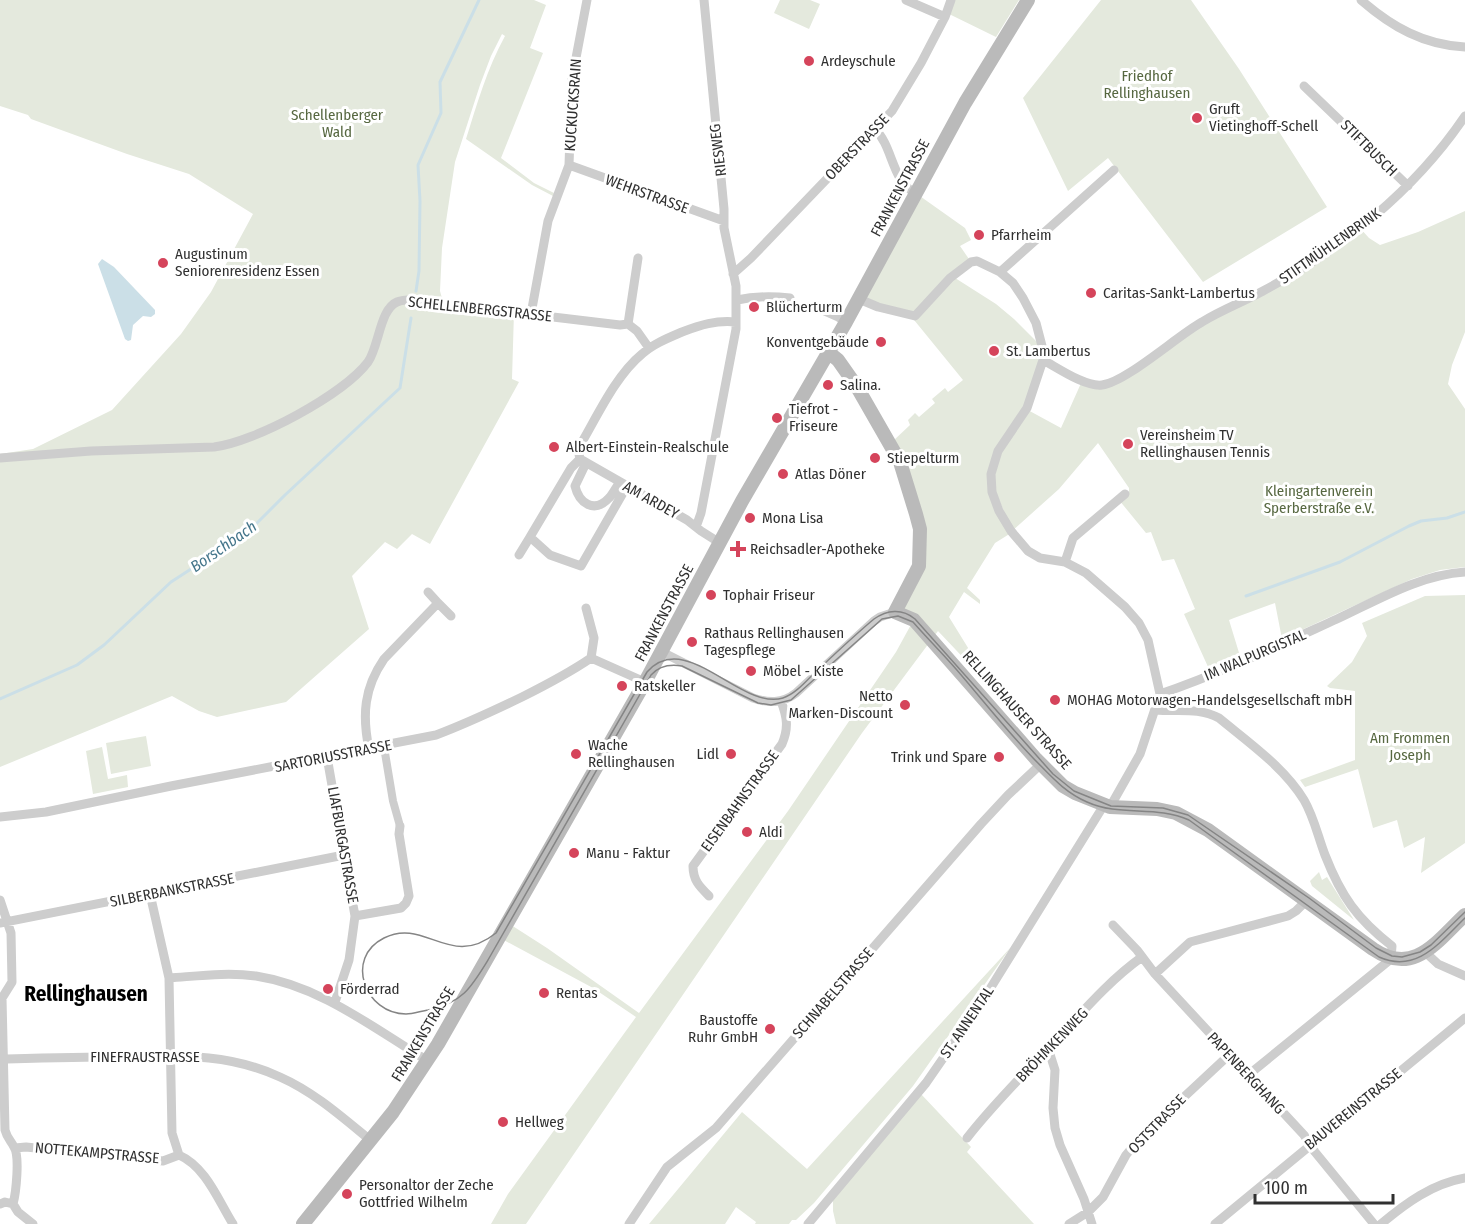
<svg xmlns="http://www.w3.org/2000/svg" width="1465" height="1224" font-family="'Fira Sans Condensed',sans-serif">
	<rect width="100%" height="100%" fill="#fff"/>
	<!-- green -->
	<path fill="#e4e9dd" d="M0,0H534L546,5L530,48L543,53L501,158L534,183L554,193L553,196L532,185L466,139C477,104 487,69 505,36L502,34L491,56L480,85L455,162L442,248L440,291L443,302L514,312L512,379L519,382L430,544L412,534L397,549L385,542L352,576L369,629L286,702L217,717L199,711L172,696L0,767V454L33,449L112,410L181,334L211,292L253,214L189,174L127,154L31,119L28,115L0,106Z
		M780,0H810L820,4L809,29L774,13Z
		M952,0H1019L996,37L947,13Z
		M1101,0H1191L1239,69L1327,207L1203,282L1108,158L1068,191L1023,98Z
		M917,194L965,228L971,240L960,246L971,262L952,276L996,304L1014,319L1042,347L1026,409L1061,428L1082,381L1103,386L1201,323L1261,293L1360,228L1369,238L1380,245L1418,232L1465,211V332L1452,365L1448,384L1465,409V567L1440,570L1412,579L1282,639L1275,603L1234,618L1229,620L1240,656L1209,669L1184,614L1195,609L1174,559L1162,561L1151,532L1146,533L1119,500L1129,493V488L1098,443L1059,489L1012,531L990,478L1011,533L995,543L967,588L980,600V604L964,592L949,617L978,664L973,668L938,631L862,733L526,1224H491L508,1194L636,1017L593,988L500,938L508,923L547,948L639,1013L788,811L896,652L913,621L897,614L922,549L893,441L910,425L908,420L915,413L919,417L935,403L932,399L945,388L948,392L963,380L910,315L859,299Z
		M1465,595V843L1421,873L1425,837L1404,848L1397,820L1373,828L1358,769L1305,787L1300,780L1355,760V691L1330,688L1327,686L1352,662L1367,636L1362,623L1425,596Z
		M146,736L151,766L111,774L106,743Z
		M102,747L108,779L127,775L128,787L93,794L86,751Z
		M1319,872L1322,880L1327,877L1354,920L1312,886L1310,881Z
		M1011,947L913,1086L814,1203L796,1220H792L789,1224H755L756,1222L736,1207L725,1224H649L742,1112L807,1169Z
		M921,1094L971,1147L967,1152L1034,1224H836L833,1211V1199Z"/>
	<!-- water -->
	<path fill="#cbdfe7" d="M102,259L114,267L155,310V314L151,317L143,316L133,325L131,340L128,341L125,339L98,264Z"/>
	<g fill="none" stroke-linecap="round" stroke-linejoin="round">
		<!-- stream -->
		<path stroke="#cbdfe7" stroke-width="3" d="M416,291L419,271L420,201L418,165L441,113L440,82L479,0
			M1246,596L1340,562L1409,526L1421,521L1447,518L1465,512
			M0,699L77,665L104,645L171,582L248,532L285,495L400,388L411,318"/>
		<!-- pedestrian -->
		<path stroke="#cdcdcd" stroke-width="8" d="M384,747L393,801L400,826"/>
		<!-- minor -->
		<path stroke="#cdcdcd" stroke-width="9" d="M906,0L945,17
			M1361,0C1392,27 1424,45 1465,47
			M1304,86L1408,186
			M875,129C894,148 891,182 917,194
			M569,165L724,221
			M1000,272L1114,170
			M733,274L751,258L892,111L921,63L945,17L951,0
			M859,299L878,307L915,316L950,278L971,262L977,261L1000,272L1013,283L1023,298L1036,323L1042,346L1043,360L1027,408L998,451L991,474L992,492L999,511L1011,531L1028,551L1040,558L1065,562L1086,573L1125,607L1139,623L1148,640L1160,694L1140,754L1110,807
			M737,300C755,296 771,296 790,298
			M813,306L838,317L846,322
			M531,314L548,221L569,165L572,79L587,0
			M628,324L638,258
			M1043,360C1058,368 1085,387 1102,385C1126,382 1177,336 1202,322C1221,310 1243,302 1263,291C1342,249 1415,190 1465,116
			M0,458L91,451L214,447C255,442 343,395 368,362C379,346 380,309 397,302C412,296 445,304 461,306C514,312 567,319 620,325L628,324L637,331L649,348
			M580,459L571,468L530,537L550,555L581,566L627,486
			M580,459L578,449C596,419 615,376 642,354C653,344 668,338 682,332C700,325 716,320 736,322
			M580,459L687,520L701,531L720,543
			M586,463L575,486C579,503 594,514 609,498C613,494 616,487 620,482
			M696,527L701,513L736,329V286L724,228V209L704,0
			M519,555L530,537
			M1065,562L1073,538L1125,494
			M428,592L438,603
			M586,608L594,638L591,658
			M662,652L753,698C768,703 782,704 796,693L874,621L880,617L895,612
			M591,658L645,682
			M1160,694C1219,674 1280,645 1337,619C1378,600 1419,575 1465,572
			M1156,710C1178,712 1198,707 1219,718C1248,742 1284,767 1304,800C1314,817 1318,837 1325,855C1341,896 1357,919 1392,946L1391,959L1247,1076
			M369,749C362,715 364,688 384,659L438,603L451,616
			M327,757L355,916L349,960L335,1002
			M0,817L46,812L171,786L436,735C465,724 493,711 522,697C546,685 569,673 591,658
			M150,894L169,978L172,1133L179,1155C206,1167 218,1200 233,1224
			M709,896C699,886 693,880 693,866L782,744C789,728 787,717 781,701
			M0,900L11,933L12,982L2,998L5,1130C7,1138 11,1141 14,1147C20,1156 16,1193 13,1204L18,1212L33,1224
			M355,916L401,908L406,903L409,896L399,834L400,826
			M0,923L344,855
			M1113,925L1137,950L1155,974L1304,1135L1315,1152L1374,1224
			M1425,952L1438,964L1465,976
			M1155,974L1190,942L1288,916L1296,911L1307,900
			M169,978C198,976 227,972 256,976C321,986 373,1028 428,1061
			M1048,1048L1055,1070L1053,1108L1055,1128L1060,1145L1084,1199L1092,1224
			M4,1059C43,1058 81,1057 119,1057C177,1056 226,1052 280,1077C314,1092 342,1117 370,1140
			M967,1138C995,1102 1028,1070 1059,1037C1085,1009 1111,979 1142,957
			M15,1148L26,1147L163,1161L179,1155
			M0,1204L5,1202L13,1204
			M629,1224L667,1167L716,1128L981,824L1008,795L1041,764
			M808,1224L926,1083L980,1005L1104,805
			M1069,1224L1088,1212L1103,1197L1126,1155L1140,1138L1229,1055
			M1215,1224L1465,1018
			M1381,1224C1406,1203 1432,1184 1465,1178"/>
		<!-- secondary -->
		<path stroke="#bababa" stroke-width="14" d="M828,352L838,360L857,387L900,462L916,514L920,529L919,566L895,612L914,620L1036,759L1063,786L1075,793L1110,807L1157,809L1176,813L1208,830L1373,949C1414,977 1437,941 1465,915
			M303,1224L393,1112L438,1044L645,682L742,501L846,322L965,103L1028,0"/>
		<!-- tram -->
		<path stroke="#858585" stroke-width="1.5" d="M1465,912L1431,945L1420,952L1402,957L1392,956L1376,948L1309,898L1188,815L1163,808L1111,806L1074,791L1053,774L915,619C902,608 887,610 874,619C856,634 839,650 822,666C810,676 798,693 783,698C741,711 686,628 647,672L496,933C450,970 425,917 384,938C344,958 365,1014 406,1014C413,1014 421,1011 428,1010C462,1003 471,988 488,960L651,675C659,666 670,664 682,666L758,703L771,705L791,700L882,619L898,616L913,622C927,638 942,653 956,669C982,699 1006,730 1034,759C1051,776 1064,792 1087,802C1120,817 1156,805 1189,820L1379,957C1417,974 1440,942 1465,918"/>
	</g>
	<!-- markers -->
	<g fill="#d5445b" stroke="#fff" stroke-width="2">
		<circle cx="809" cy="61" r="6"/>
		<circle cx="1197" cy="118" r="6"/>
		<circle cx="979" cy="235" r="6"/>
		<circle cx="163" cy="263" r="6"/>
		<circle cx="1091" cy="293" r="6"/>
		<circle cx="754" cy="307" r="6"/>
		<circle cx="881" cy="342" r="6"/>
		<circle cx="994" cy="351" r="6"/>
		<circle cx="828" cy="385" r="6"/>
		<circle cx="777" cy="418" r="6"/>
		<circle cx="1128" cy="444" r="6"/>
		<circle cx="554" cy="447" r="6"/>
		<circle cx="875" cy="458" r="6"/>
		<circle cx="783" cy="474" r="6"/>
		<circle cx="750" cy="518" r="6"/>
		<path d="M735 540h6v6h6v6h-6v6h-6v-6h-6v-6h6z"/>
		<circle cx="711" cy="595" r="6"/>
		<circle cx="692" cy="642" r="6"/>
		<circle cx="751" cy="671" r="6"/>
		<circle cx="622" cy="686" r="6"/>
		<circle cx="1055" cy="700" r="6"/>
		<circle cx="905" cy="705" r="6"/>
		<circle cx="576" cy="754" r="6"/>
		<circle cx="731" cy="754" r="6"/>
		<circle cx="999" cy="757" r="6"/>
		<circle cx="747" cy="832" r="6"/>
		<circle cx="574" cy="853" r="6"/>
		<circle cx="328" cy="989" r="6"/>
		<circle cx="544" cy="993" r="6"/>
		<circle cx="770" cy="1029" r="6"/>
		<circle cx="503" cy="1122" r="6"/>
		<circle cx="347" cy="1194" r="6"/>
	</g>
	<g text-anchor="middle" stroke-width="6" stroke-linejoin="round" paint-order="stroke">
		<!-- poi labels -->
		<g font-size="15" fill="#303030" stroke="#fff" text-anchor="start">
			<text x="821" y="66">Ardeyschule</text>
			<text x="1209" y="114">Gruft<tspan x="1209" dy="17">Vietinghoff-Schell</tspan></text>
			<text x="991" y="240">Pfarrheim</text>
			<text x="175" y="259">Augustinum<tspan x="175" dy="17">Seniorenresidenz Essen</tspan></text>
			<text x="1103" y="298">Caritas-Sankt-Lambertus</text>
			<text x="766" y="312">Blücherturm</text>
			<text x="869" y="347" text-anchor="end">Konventgebäude</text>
			<text x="1006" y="356">St. Lambertus</text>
			<text x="840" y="390">Salina.</text>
			<text x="789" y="414">Tiefrot -<tspan x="789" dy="17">Friseure</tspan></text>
			<text x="1140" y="440">Vereinsheim TV<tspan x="1140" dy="17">Rellinghausen Tennis</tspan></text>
			<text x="566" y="452">Albert-Einstein-Realschule</text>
			<text x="887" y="463">Stiepelturm</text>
			<text x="795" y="479">Atlas Döner</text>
			<text x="762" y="523">Mona Lisa</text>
			<text x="750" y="554">Reichsadler-Apotheke</text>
			<text x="723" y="600">Tophair Friseur</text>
			<text x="704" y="638">Rathaus Rellinghausen<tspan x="704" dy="17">Tagespflege</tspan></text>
			<text x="763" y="676">Möbel - Kiste</text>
			<text x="634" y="691">Ratskeller</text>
			<text x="893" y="701" text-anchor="end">Netto<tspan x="893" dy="17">Marken-Discount</tspan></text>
			<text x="1067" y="705">MOHAG Motorwagen-Handelsgesellschaft mbH</text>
			<text x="588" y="750">Wache<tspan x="588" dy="17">Rellinghausen</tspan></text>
			<text x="719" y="759" text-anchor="end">Lidl</text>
			<text x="987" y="762" text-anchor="end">Trink und Spare</text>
			<text x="759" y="837">Aldi</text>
			<text x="586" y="858">Manu - Faktur</text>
			<text x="340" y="994">Förderrad</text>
			<text x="556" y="998">Rentas</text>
			<text x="758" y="1025" text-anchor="end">Baustoffe<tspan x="758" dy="17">Ruhr GmbH</tspan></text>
			<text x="515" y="1127">Hellweg</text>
			<text x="359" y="1190">Personaltor der Zeche<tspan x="359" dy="17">Gottfried Wilhelm</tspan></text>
		</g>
		<!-- park labels -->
		<g font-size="15" fill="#576841" stroke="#fff">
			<text x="1147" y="81">Friedhof<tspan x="1147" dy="17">Rellinghausen</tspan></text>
			<text x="337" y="120">Schellenberger<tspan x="337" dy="17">Wald</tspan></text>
			<text x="1319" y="496">Kleingartenverein<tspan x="1319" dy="17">Sperberstraße e.V.</tspan></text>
			<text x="1410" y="743">Am Frommen<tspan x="1410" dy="17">Joseph</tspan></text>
		</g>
		<!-- street labels -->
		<g font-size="15" fill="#303030" stroke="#fff">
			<text transform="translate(573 105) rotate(-86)" y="5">KUCKUCKSRAIN</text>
			<text transform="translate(857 147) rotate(-46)" y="5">OBERSTRASSE</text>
			<text transform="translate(1369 148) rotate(45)" y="5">STIFTBUSCH</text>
			<text transform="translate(718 150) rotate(-97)" y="5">RIESWEG</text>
			<text transform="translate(900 188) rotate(-62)" y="5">FRANKENSTRASSE</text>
			<text transform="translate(647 194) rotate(20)" y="5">WEHRSTRASSE</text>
			<text transform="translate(1330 246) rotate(-35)" y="5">STIFTMÜHLENBRINK</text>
			<text transform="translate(480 309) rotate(6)" y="5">SCHELLENBERGSTRASSE</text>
			<text transform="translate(651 500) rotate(29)" y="5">AM ARDEY</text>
			<text transform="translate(664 613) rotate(-62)" y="5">FRANKENSTRASSE</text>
			<text transform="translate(1255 655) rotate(-23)" y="5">IM WALPURGISTAL</text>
			<text transform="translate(1017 710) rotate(48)" y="5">RELLINGHAUSER STRASSE</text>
			<text transform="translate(333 756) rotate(-11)" y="5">SARTORIUSSTRASSE</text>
			<text transform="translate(740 801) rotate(-54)" y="5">EISENBAHNSTRASSE</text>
			<text transform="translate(343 845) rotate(80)" y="5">LIAFBURGASTRASSE</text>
			<text transform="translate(172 890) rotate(-11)" y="5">SILBERBANKSTRASSE</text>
			<text transform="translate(833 993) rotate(-49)" y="5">SCHNABELSTRASSE</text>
			<text transform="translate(967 1022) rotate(-56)" y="5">ST. ANNENTAL</text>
			<text transform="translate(423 1034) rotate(-59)" y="5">FRANKENSTRASSE</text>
			<text transform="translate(1052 1045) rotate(-46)" y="5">BRÖHMKENWEG</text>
			<text x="145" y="1062">FINEFRAUSTRASSE</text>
			<text transform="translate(1246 1073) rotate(47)" y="5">PAPENBERGHANG</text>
			<text transform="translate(1353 1109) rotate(-39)" y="5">BAUVEREINSTRASSE</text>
			<text transform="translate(1157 1124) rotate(-46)" y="5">OSTSTRASSE</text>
			<text transform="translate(97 1153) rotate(5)" y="5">NOTTEKAMPSTRASSE</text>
		</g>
		<!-- water labels -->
		<g font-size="16" font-style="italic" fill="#45768b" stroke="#fff">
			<text transform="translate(223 546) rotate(-35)" y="6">Borschbach</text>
		</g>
		<!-- district labels -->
		<g font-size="21" font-weight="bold" fill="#000" stroke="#fff">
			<text x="86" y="1001">Rellinghausen</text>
		</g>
	</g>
	<!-- scale -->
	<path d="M1255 1194v9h138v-9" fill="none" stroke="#303030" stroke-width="3"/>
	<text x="1264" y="1194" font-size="18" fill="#303030" stroke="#ffffff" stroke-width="4.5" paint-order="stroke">100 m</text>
</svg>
